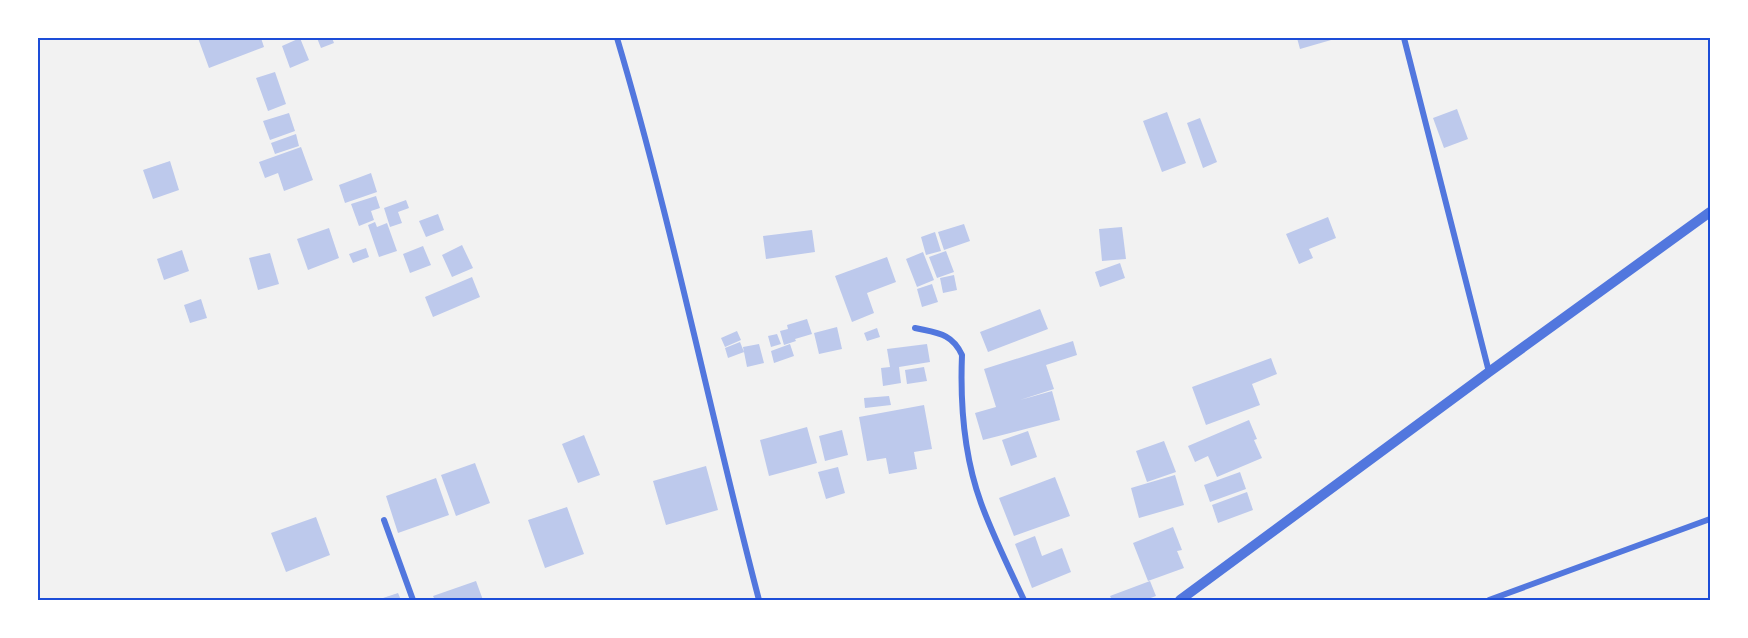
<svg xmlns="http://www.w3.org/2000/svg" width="1748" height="638" font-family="'Titillium Web',sans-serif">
	<rect width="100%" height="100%" fill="#f2f2f2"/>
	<!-- building -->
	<path fill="#bdc9ec" d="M198,38H261L264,47L209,68Z
		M300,38L309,60L290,68L282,46Z
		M317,38H332L334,43L321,48Z
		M1297,38H1338L1300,49Z
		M275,72L286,104L268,111L256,78Z
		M1457,109L1468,139L1444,148L1433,118Z
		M1167,112L1186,163L1162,172L1143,121Z
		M289,113L295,131L270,140L263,121Z
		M1200,118L1217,162L1203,168L1187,123Z
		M296,134L299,146L275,154L271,143Z
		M301,147L313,180L284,191L278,173L265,178L259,162Z
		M170,161L179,190L153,199L143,170Z
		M371,173L377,192L345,203L339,185Z
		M376,196L380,208L371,211L374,220L359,226L351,204Z
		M406,200L409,208L398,212L402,223L390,227L384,208Z
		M438,214L444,230L426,237L419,221Z
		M1328,217L1336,238L1309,249L1313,258L1299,264L1286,234Z
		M375,222L377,227L387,223L397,251L379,257L368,225Z
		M964,224L970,241L944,250L938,232Z
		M1122,227L1126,259L1102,261L1099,229Z
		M329,228L339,258L308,270L297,239Z
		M812,230L815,252L766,259L763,236Z
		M935,232L941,251L926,255L921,237Z
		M462,245L473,268L452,277L442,255Z
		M423,246L431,265L410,273L403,254Z
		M366,248L369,257L353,263L349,254Z
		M182,250L189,271L164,280L157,259Z
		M946,251L954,272L937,278L929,257Z
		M923,252L934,280L917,287L906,259Z
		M270,253L279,284L258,290L249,258Z
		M887,257L896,282L867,293L874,313L852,322L835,276Z
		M1120,263L1125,278L1100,287L1095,272Z
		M954,275L957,290L943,293L940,278Z
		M472,277L480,297L433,317L425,297Z
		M932,284L938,302L922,307L917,289Z
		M201,299L207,318L190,323L184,305Z
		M1040,309L1048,329L988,352L980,332Z
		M807,319L812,334L795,339L796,341L784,345L780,331L788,329L787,325Z
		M837,327L842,349L819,354L814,333Z
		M877,328L880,337L867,341L864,333Z
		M737,331L741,340L725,347L721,338Z
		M777,334L781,344L771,347L768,336Z
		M1073,341L1077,355L1046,365L1054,389L1020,400L1052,391L1060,420L983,440L975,413L996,407L984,369Z
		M740,342L744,352L728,358L725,348Z
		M759,344L764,363L747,367L743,347Z
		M790,344L794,356L774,363L771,351Z
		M927,344L930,362L899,367L901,383L883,386L881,368L890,367L887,349Z
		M1271,358L1277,374L1252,384L1260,405L1206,425L1192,387Z
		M924,367L927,381L907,384L905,370Z
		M889,396L891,405L865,408L864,398Z
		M924,405L932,449L914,452L917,469L889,474L886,458L867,461L859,417Z
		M1249,420L1257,439L1254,440L1262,458L1217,477L1208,456L1195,462L1188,446Z
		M807,427L817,463L769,476L760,440Z
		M842,430L848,455L825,461L819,436Z
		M1028,431L1037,457L1011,466L1002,440Z
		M584,435L600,475L578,483L562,444Z
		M1164,441L1176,472L1147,482L1136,451Z
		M475,463L490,503L456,516L441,475Z
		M706,466L718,510L666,525L653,481Z
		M838,467L845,493L826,499L818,472Z
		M1240,472L1246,489L1210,502L1204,485Z
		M1175,475L1184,505L1139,518L1131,488Z
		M1055,477L1070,516L1014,536L999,498Z
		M436,478L449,515L398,533L386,496Z
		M1247,492L1253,510L1218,523L1212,505Z
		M567,507L584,554L545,568L528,520Z
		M316,517L330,555L286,572L271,533Z
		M1173,527L1182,550L1177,551L1184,568L1148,581L1133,543Z
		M1035,536L1042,556L1062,548L1071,572L1032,588L1015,544Z
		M476,581L483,600H435L433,596Z
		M1150,581L1156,596L1145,600H1112L1110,596Z
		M398,593L401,600H377Z"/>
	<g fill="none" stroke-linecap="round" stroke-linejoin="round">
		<!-- minor -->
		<path stroke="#5277de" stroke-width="6" d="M617,38C672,223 710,413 759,600
			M1404,38L1489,372
			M915,328C937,333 952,333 962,355C960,404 964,456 981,503C993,536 1009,568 1024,600
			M384,520L413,600
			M1489,600L1710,519"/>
		<!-- tertiary -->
		<path stroke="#5277de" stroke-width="10" d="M1180,600L1489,372L1710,212"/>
	</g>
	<!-- border -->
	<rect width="1748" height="638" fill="none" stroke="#ffffff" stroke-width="78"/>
	<rect x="39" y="39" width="1670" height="560" fill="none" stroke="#1d4ed8" stroke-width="2"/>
</svg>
